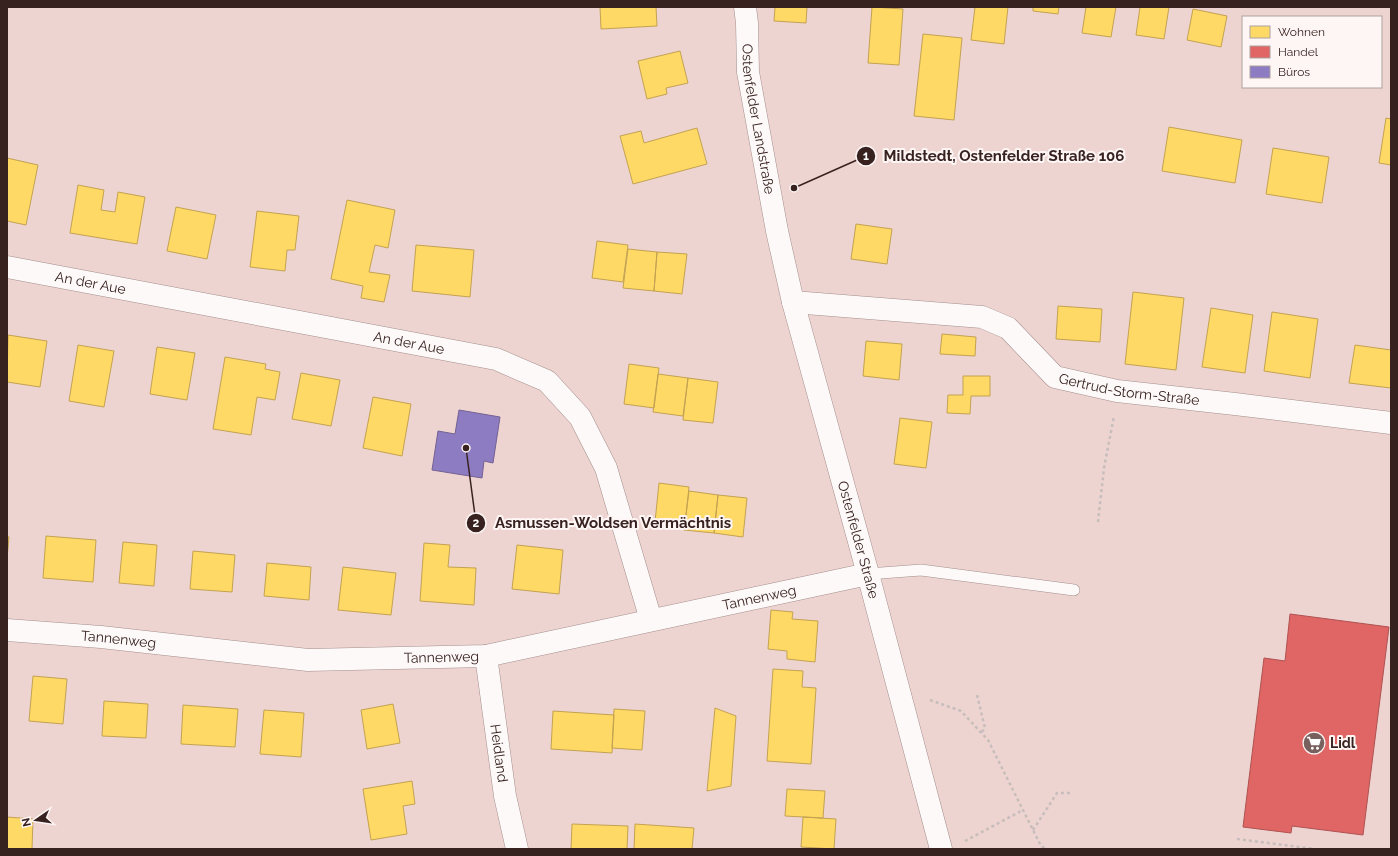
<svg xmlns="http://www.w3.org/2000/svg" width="1398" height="856" font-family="Raleway,sans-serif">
	<rect width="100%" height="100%" fill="#eed4d1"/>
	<!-- homes -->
	<path fill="#ffd966" stroke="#c3a251" d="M600,7H656L657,26L601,29Z
		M775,7H807L806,23L774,21Z
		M872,7L903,9L899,65L868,63Z
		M975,7H1008L1004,44L971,40Z
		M1033,7H1059L1058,14L1033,11Z
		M1086,7H1116L1111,37L1082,33Z
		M1140,7H1169L1164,39L1136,35Z
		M1193,9L1227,16L1221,47L1187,40Z
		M923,34L962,38L954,120L914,116Z
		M680,51L688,83L666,88L667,94L647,99L638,61Z
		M1386,118L1391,119V165L1379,163Z
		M1169,127L1242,140L1235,183L1162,171Z
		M697,128L707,164L633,184L620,136L641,131L644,143Z
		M1273,148L1329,157L1322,203L1266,194Z
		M7,158L38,165L26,225L7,221Z
		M78,185L104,190L101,210L115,212L118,192L145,197L137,244L70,233Z
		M347,200L395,210L388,248L375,245L369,272L390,275L384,302L361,298L363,286L331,279Z
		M176,207L216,215L207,259L167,251Z
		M257,211L299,216L295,250H287L285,271L250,267Z
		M856,224L892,229L887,264L851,259Z
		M597,241L628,245L623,282L592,278Z
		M416,245L474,250L470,297L412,291Z
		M628,249L657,252L654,291L623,288Z
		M657,252L687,254L682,294L654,291Z
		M1133,292L1184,298L1176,370L1125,364Z
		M1058,306L1102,309L1100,342L1056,339Z
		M1211,308L1253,315L1245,373L1202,367Z
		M1272,312L1318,319L1310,378L1264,371Z
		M942,334L976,337L975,356L940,354Z
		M8,335L47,341L40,387L7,382Z
		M866,341L902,344L899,380L863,376Z
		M78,345L114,351L104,407L69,401Z
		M1355,345L1391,350V388L1349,383Z
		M157,347L195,353L187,400L150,394Z
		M225,357L266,364L265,369L280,372L275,400L257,397L251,435L213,429Z
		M629,364L659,368L654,408L624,404Z
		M301,373L340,380L331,426L292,419Z
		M658,374L688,378L683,416L653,412Z
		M963,376H990V396H971L970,414L947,413L948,395H963Z
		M688,378L718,382L713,423L683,420Z
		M373,397L411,404L402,456L363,448Z
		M900,418L932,422L926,468L894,464Z
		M659,483L689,487L685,525L655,522Z
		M689,491L718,495L714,533L684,530Z
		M718,495L747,498L743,537L714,533Z
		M7,536L9,537L7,559Z
		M46,536L96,540L93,582L43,578Z
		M123,542L157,545L154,586L119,583Z
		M424,543L450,545L448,567L476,568L474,605L420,601Z
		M517,545L563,550L559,594L512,589Z
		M193,551L235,555L232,592L190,589Z
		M267,563L311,567L309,600L264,596Z
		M343,567L396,573L391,615L338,610Z
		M771,610L793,612L792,619L818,621L815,662L787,659V651L768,649Z
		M773,669L803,671L802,687L816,688L811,764L767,761Z
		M33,676L67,679L63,724L29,721Z
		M104,701L148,704L146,738L102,736Z
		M393,704L400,743L367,749L361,710Z
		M183,705L238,709L235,747L181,744Z
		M715,708L736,716L731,786L707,791Z
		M614,709L645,711L642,750L612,748Z
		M264,710L304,713L301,757L260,754Z
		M553,711L614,715L612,753L551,749Z
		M412,781L415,804L403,806L407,834L371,840L363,789Z
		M787,789L825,791L823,818L785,816Z
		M7,817L33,819L32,849H7Z
		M803,817L836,819L834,849L801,847Z
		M572,824L628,826L627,849H571Z
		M635,824L694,828L692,849H634Z"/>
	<!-- shops -->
	<path fill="#e06666" stroke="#ae5251" d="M1290,614L1389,627L1363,835L1292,826L1291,833L1243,827L1264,658L1285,661Z"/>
	<!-- offices -->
	<path fill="#8e7cc3" stroke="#746192" d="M459,410L500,417L493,463L484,461L482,478L432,470L438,431L455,434Z"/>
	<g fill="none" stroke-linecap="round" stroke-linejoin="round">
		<!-- service casing -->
		<g stroke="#a38e8c" stroke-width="12">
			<path id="service" d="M868,574L921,570L1074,590"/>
		</g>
		<!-- minor casing -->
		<g stroke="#a38e8c" stroke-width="23">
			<g id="minor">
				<path id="s1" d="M7,267L496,359L547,381L580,417L606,468L651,620"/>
				<path id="s2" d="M793,302L982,317L1008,328L1055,377L1117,391L1235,404L1391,423"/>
				<path id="s3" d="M7,630L101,637L308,660L486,656L868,574"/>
				<path id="s4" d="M486,656L505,796L517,849"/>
			</g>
		</g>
		<!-- secondary casing -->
		<g stroke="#a38e8c" stroke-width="23">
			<g id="secondary">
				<path id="s5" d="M745,7L747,23L748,72L777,231L793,302L868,574L941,849"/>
			</g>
		</g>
		<!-- path -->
		<path stroke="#c7bdbc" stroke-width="2.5" stroke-dasharray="3 3" stroke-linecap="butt" d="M1098,522L1104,468L1114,416
			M977,695L985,728L981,733
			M930,700L961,711L988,740L1041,846L1046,849
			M1033,830L1057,793H1073
			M1237,839L1315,849
			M965,841L1023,810"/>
		<!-- service -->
		<use href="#service" stroke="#fcf9f8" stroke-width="11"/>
		<!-- minor -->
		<use href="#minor" stroke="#fcf9f8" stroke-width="22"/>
		<!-- secondary -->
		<use href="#secondary" stroke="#fcf9f8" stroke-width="22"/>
	</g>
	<!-- icons -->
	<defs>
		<g id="supermarket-disc" transform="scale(1.15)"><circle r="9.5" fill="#78605e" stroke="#fdf6f5"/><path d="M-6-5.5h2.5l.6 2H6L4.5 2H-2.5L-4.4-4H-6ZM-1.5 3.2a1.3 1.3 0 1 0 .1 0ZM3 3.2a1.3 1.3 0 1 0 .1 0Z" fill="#fff"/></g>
	</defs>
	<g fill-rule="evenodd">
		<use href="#supermarket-disc" x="1314" y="743"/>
	</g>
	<g text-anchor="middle" stroke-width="4" stroke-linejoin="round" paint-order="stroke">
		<!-- street labels -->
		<g font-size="14" fill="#382220" stroke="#fdf6f5">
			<text dy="5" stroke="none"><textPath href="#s5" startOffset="113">Ostenfelder Landstraße</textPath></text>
			<text dy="5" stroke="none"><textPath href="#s1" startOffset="85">An der Aue</textPath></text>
			<text dy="5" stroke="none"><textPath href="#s1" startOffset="409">An der Aue</textPath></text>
			<text dy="5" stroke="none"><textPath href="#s2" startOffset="361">Gertrud-Storm-Straße</textPath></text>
			<text dy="5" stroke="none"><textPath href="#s5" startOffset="546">Ostenfelder Straße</textPath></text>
			<text dy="5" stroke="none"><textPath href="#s3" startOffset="760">Tannenweg</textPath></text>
			<text dy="5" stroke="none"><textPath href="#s3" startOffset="112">Tannenweg</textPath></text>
			<text dy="5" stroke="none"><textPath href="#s3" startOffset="436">Tannenweg</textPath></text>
			<text dy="5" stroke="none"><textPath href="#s4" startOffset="98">Heidland</textPath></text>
		</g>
		<!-- poi labels -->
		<g font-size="14" font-weight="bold" fill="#382220" stroke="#fdf6f5" text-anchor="start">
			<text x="1330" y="748">Lidl</text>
		</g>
	</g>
	<!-- callouts -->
	<path fill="none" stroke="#382220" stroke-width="1.5" d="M794 188L866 156M466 448L476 523"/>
	<g fill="#382220" stroke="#fdf6f5" stroke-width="1.5">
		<circle cx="794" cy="188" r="4"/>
		<circle cx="466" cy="448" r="4"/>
		<circle cx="866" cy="156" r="10"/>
		<circle cx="476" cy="523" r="10"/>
	</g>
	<g font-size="12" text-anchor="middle" font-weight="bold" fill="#fff">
		<text x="866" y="160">1</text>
		<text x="476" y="527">2</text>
	</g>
	<g font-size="15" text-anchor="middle" font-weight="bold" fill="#382220" stroke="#fdf6f5" stroke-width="4" stroke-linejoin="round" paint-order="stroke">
		<text x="1004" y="161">Mildstedt, Ostenfelder Straße 106</text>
		<text x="613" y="528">Asmussen-Woldsen Vermächtnis</text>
	</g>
	<!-- border -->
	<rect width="1398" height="856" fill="none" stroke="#382220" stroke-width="16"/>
	<!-- legend -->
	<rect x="1242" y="16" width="140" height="72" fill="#fdf6f5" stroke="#aea1a0"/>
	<rect x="1250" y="26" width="20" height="12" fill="#ffd966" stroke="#aea1a0"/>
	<text x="1278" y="36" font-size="12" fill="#382220">Wohnen</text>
	<rect x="1250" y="46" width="20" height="12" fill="#e06666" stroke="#aea1a0"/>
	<text x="1278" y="56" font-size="12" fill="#382220">Handel</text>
	<rect x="1250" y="66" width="20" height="12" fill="#8e7cc3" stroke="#aea1a0"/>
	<text x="1278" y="76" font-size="12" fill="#382220">Büros</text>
	<!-- north arrow -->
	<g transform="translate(36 820) rotate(257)" stroke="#fdf6f5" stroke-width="3" paint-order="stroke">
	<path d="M0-3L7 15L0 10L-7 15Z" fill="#382220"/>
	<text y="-6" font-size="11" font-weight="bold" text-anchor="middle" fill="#382220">N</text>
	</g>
</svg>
